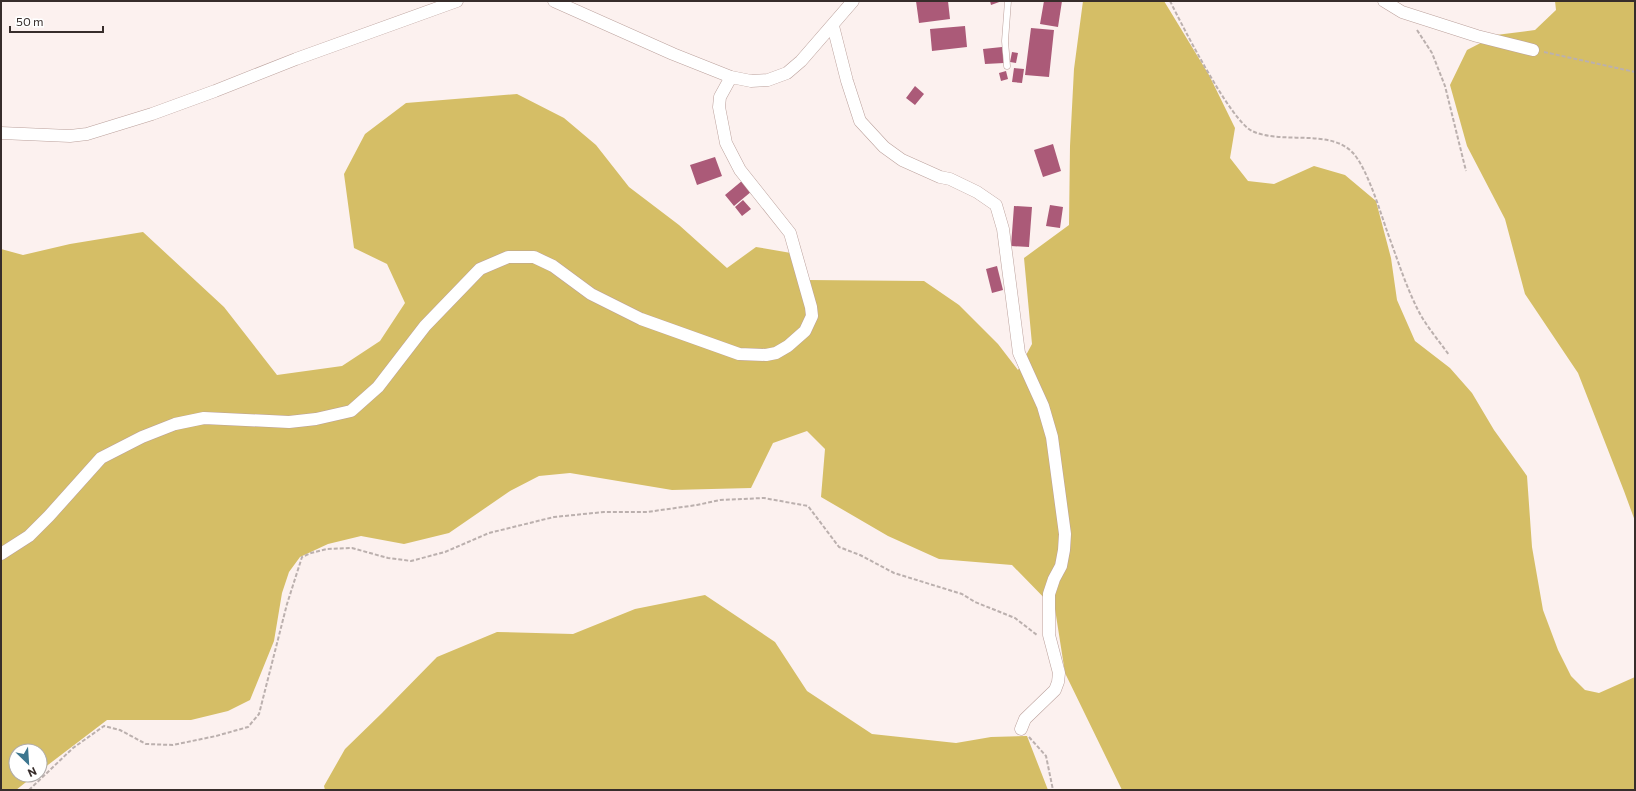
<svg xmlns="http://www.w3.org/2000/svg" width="1636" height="791" font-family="Commissioner,sans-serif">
	<rect width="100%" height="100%" fill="#fcf1ef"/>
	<!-- forest -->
	<path fill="#d5be66" d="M1083,1H1164L1209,75L1235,128L1230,158L1248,181L1274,184L1314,166L1345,175L1376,201L1391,258L1397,300L1415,341L1450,368L1472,393L1494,430L1527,476L1532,547L1543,610L1558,650L1571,676L1585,690L1599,693L1635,677V790H1122L1065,673L1055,609L1012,565L939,559L888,536L821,497L825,449L807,431L773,443L751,488L672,490L570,473L539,476L510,491L449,533L404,544L361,536L328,544L300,557L289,572L282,593L274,641L250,700L228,711L191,720H107L40,771V751H16V775H35L16,790H1V249L23,255L70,244L143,232L224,307L277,375L342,366L380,341L405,303L387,264L354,248L344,174L365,134L406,103L517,94L564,118L596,145L629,187L679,225L727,268L756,247L791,253L807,280L924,281L959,305L998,344L1018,370L1032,344L1024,258L1069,225L1070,146L1074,69Z
		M1555,1H1635V521L1624,491L1578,373L1525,294L1505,219L1467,146L1450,85L1467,50L1496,35L1535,30L1556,10Z
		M705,595L775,642L807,691L872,734L956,743L991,737L1027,736L1048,790H325L324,786L345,749L382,713L437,657L497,632L573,634L635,609Z"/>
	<!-- building -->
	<path fill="#ab5a78" d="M916,1H948L950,19L919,23Z
		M990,1H1002L991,5Z
		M1044,1H1062L1058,27L1040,24Z
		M965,26L967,47L932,51L930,29Z
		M1031,28L1054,30L1049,77L1025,75Z
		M1002,47L1004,63L985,64L983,49Z
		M1012,52L1018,53L1016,63L1010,62Z
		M1014,68L1024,69L1022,83L1012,82Z
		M1006,71L1008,79L1001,81L999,73Z
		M915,86L924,94L915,105L906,98Z
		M1053,144L1061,171L1043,177L1034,150Z
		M715,157L722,176L697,185L690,165Z
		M743,180L752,191L734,206L725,195Z
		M743,200L751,209L742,216L735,207Z
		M1050,205L1063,207L1060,228L1046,226Z
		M1014,206L1032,207L1029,247L1011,246Z
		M997,266L1003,290L992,293L986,269Z"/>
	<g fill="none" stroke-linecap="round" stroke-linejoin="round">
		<!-- lane casing -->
		<g stroke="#bba19c" stroke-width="7">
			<path id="lane" d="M1007,66L1005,41L1008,1"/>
		</g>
		<!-- street casing -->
		<g stroke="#bba19c" stroke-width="13">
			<path id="street" d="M554,1L673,54L731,77L751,81L768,80L787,73L801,61L853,1
				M1384,1L1402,12L1477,36L1533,50
				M833,26L847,81L860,121L884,147L902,160L940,177L950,179L977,192L996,205L1003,229L1019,353L1043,406L1052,437L1065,534L1064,550L1061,566L1054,579L1049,594V635L1059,673L1058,682L1055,690L1025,719L1021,729
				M1,133L70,136L87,134L152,114L215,91L296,59L457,1
				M1,554L29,536L49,516L101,458L142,437L175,424L204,418L289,422L316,419L351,411L378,387L425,326L480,269L508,257H534L553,266L591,294L641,319L739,354L766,355L776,353L788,346L805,331L812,316L811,307L790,233L740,170L726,143L719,107L720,97L731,77"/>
		</g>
		<!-- path -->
		<path stroke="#bbb0ae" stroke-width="2" stroke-dasharray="4 2" stroke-linecap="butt" d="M1170,1C1183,27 1230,120 1252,131C1282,145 1330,128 1353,153C1367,168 1380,211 1387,231C1397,258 1406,287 1419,312C1427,327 1439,341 1449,355
			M1417,30L1432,53L1445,86L1466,171
			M1544,52L1635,72
			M1029,737L1046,756L1053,790
			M29,790L73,748L104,726L120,730L146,744L173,745L216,736L248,727L259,714L287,604L302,557L311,553L327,549L352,548L388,558L411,561L445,552L489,533L554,517L604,512H647L697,505L720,500L764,498L808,506L839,547L860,555L894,573L962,594L975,602L1015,618L1037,635"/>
		<!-- lane -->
		<use href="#lane" stroke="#fff" stroke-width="6"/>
		<!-- street -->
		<use href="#street" stroke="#fff" stroke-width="12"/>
	</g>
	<!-- border -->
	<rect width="1636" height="791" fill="none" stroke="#372d2b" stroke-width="4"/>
	<!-- north arrow -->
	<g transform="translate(28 763) rotate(155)"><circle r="19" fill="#ffffff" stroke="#afabaa"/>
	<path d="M0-3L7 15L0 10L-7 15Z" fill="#3d768f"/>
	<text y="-6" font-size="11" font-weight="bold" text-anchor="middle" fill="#372d2b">N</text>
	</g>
	<!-- scale -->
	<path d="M10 26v6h93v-6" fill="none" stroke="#372d2b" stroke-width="2"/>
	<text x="16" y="26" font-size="12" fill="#372d2b" stroke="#ffffff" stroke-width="3" paint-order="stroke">50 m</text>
</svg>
